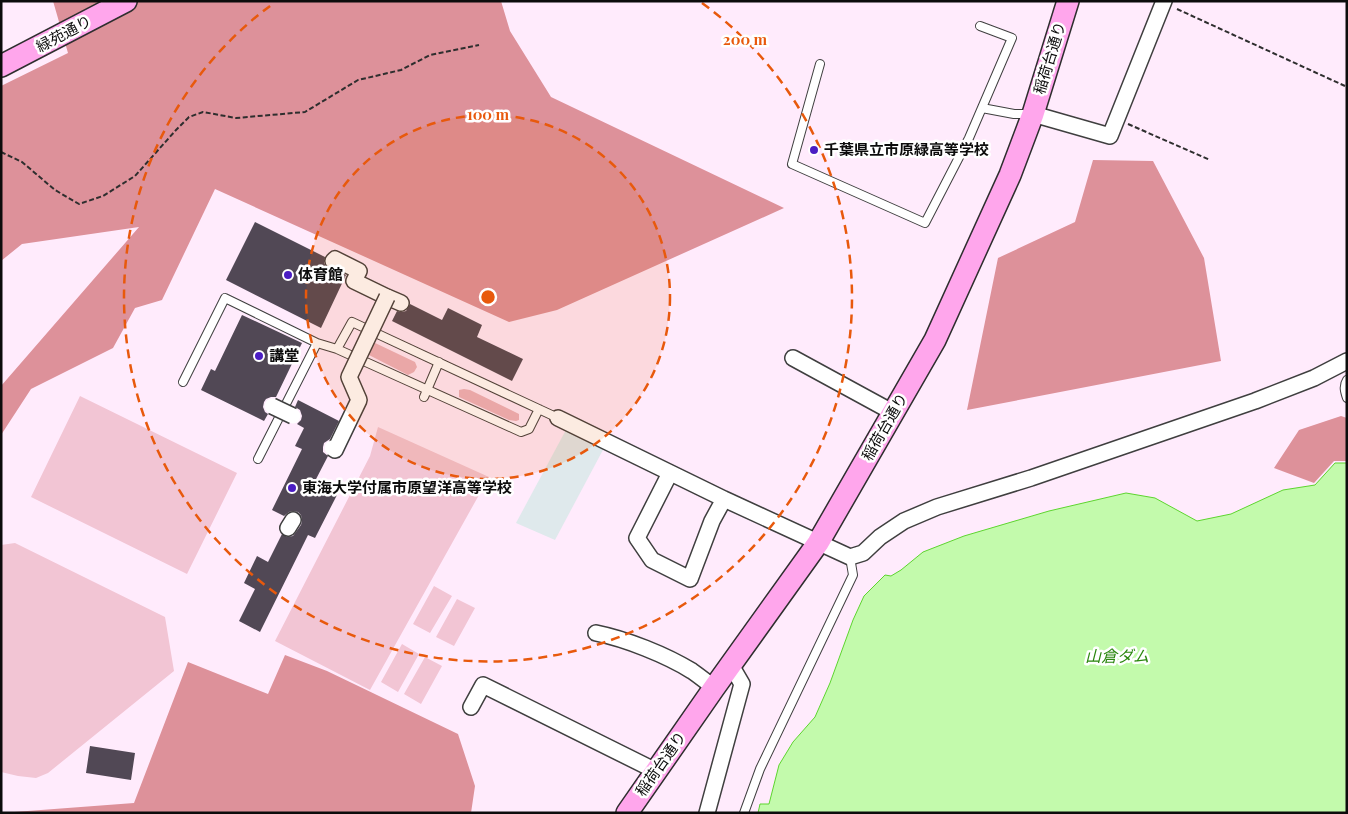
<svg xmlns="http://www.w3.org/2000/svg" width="1348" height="814" font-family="'Playfair Display','Noto Sans JP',serif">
	<rect width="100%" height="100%" fill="#ffebfc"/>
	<!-- industrial -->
	<path fill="#dfe9ec" d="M567,428L604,448L555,540L516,523Z"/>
	<!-- green -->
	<path fill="#ebb2bd" d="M373,342L415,362L417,367L414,372L408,375L367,354Z
		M464,389L470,390L519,414V420L516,421L509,420L459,397V390Z"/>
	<!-- forest -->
	<path fill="#dd919a" d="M53,1H501L510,31L551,97L784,208L557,310L509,322L215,189L162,300L135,308L113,348L31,389L1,435V386L139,227L22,244L1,261V86L68,53Z
		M1093,160L1153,161L1204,258L1221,361L967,410L998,258L1075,222Z
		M1341,416L1347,418V461H1334L1314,483L1274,468L1299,430Z
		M285,655L327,671L458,734L475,786L471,813H1L134,803L188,662L268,694Z"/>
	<!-- pitch -->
	<path fill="#f2c5d4" d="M80,396L237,473L187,574L31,497Z
		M378,427L489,477L370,690L275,641L370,456Z
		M15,543L165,617L174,671L48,773L36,778L18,776L1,772V545Z
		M434,586L452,596L430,633L413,624Z
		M457,599L475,608L454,646L436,637Z
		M402,644L419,654L398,692L381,682Z
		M425,657L442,666L421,704L404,694Z"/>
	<!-- water -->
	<path fill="#c3faac" stroke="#5dd52f" d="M1335,463H1347V813H758L760,804H769L779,765L793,742L815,717L830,683L853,620L864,596L885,575L891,576L901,570L923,552L964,536L1049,511L1126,493L1155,498L1197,521L1231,514L1283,490L1315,485Z"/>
	<!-- building -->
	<path fill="#514855" d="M255,222L325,257L324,263L327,268L331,270H336L346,275L321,328L226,280Z
		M410,304L442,320L448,308L482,325L477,337L523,359L512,381L392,321L397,311L402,312L406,311Z
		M242,315L302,343L276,397H271L266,399L264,402L263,407L265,412L268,414L264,421L201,390L211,369L215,371Z
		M298,400L339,421L330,439L324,443L323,447V452L328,456L314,483L337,495L315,538L308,535L260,632L239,621L255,589L244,583L257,556L268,562L282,534L287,537L293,536L301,525L302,521L301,515L298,512L293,511L289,512L284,516L272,510L302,449L295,446L304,428L297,424L301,420L302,416L300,410L295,407Z
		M90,746L135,753L131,780L86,773Z"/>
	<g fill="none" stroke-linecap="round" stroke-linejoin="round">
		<!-- lane casing -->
		<g stroke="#3f3f3f" stroke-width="10">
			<path id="lane" d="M820,64L792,164L925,223L969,138L1012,38L980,26
				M982,108L1014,114H1032
				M337,349L352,322L558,418
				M1347,380C1343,386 1345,392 1347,398
				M183,382L225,298L317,343L337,349L521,432L529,429L539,409
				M424,397L439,362
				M258,459L317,343
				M744,813L760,769L853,575L850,557"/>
		</g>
		<!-- street casing -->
		<g stroke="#3f3f3f" stroke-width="18">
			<path id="street" d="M1033,114L1110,136L1164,1
				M333,261L335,259L359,271L354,281L387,297L401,303
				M793,358L894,413
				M558,418L724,499L850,557L863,553L880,537L904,521L937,507L1031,478L1255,401L1314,378L1347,361
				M670,473L637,538L652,560L690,579L712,521L724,499
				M288,528L293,520
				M596,633C626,639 666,655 692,671C699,676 707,682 714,688
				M471,707L483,685L656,771
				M707,813L742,684L735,672L729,667"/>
		</g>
		<!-- secondary casing -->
		<g stroke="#2e2e2e" stroke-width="24">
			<path id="secondary" d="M1,66L126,1
				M627,813L714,688L818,543L935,340L1010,175L1033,114L1068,1"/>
		</g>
		<!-- path -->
		<path stroke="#2e2e2e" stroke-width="2" stroke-dasharray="5 2.5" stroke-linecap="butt" d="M1177,9L1345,86
			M1128,124L1210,160
			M1,152L22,162L55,190L79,204L103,196L135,176L176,130L189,117L203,112L236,118L305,112L358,80L401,70L430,55L479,45"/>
		<!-- lane -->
		<use href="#lane" stroke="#fff" stroke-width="8"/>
		<!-- street -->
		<use href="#street" stroke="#fff" stroke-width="15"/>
		<!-- secondary -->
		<use href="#secondary" stroke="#ffa6ec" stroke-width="21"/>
		<!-- street-bridge casing -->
		<g stroke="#3f3f3f" stroke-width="18" stroke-linecap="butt">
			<path id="street-bridge" d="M272,406L293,416
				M332,448L335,450L359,400L349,377L387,297"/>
		</g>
		<!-- street-bridge -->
		<use href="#street-bridge" stroke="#fff" stroke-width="15"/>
	</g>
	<!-- distance rings -->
	<circle cx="488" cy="297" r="182" fill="#e8590c" fill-opacity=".12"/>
	<g fill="none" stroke="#e8590c" stroke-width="2.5" stroke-dasharray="9 6">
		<circle cx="488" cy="297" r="182"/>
		<path d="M702 3A364 364 0 1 1 274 3"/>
	</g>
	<!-- markers -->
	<g fill="#4b1dc3" stroke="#fff" stroke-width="2">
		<circle cx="814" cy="150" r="5"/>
		<circle cx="288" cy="275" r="5"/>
		<circle cx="259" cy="356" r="5"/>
		<circle cx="292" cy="488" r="5"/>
	</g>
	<g text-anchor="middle" stroke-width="5" stroke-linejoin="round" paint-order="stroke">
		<!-- street labels -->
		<g font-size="15" fill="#0c0c0c" stroke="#fff">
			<text transform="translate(64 34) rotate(-28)" y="5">緑苑通り</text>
			<text transform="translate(1050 58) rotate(-73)" y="5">稲荷台通り</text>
			<text transform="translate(885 427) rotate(-60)" y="5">稲荷台通り</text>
			<text transform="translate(661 764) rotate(-55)" y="5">稲荷台通り</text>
		</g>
		<!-- poi labels -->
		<g font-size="15" font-weight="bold" fill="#0c0c0c" stroke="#fff" text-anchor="start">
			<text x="824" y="155">千葉県立市原緑高等学校</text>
			<text x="298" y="280">体育館</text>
			<text x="269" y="361">講堂</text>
			<text x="302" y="493">東海大学付属市原望洋高等学校</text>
		</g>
		<!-- water labels -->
		<g font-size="16" font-style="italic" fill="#2b870f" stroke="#fff">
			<text x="1117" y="662">山倉ダム</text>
		</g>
	</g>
	<circle cx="488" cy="297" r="8" fill="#e8590c" stroke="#fff" stroke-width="2.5"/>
	<g font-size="15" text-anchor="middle" font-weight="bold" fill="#e8590c" stroke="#fff" stroke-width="5" stroke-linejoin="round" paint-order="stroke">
		<text x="745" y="45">200 m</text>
		<text x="488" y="120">100 m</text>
	</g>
	<!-- border -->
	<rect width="1348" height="814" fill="none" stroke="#0c0c0c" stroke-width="5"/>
</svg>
